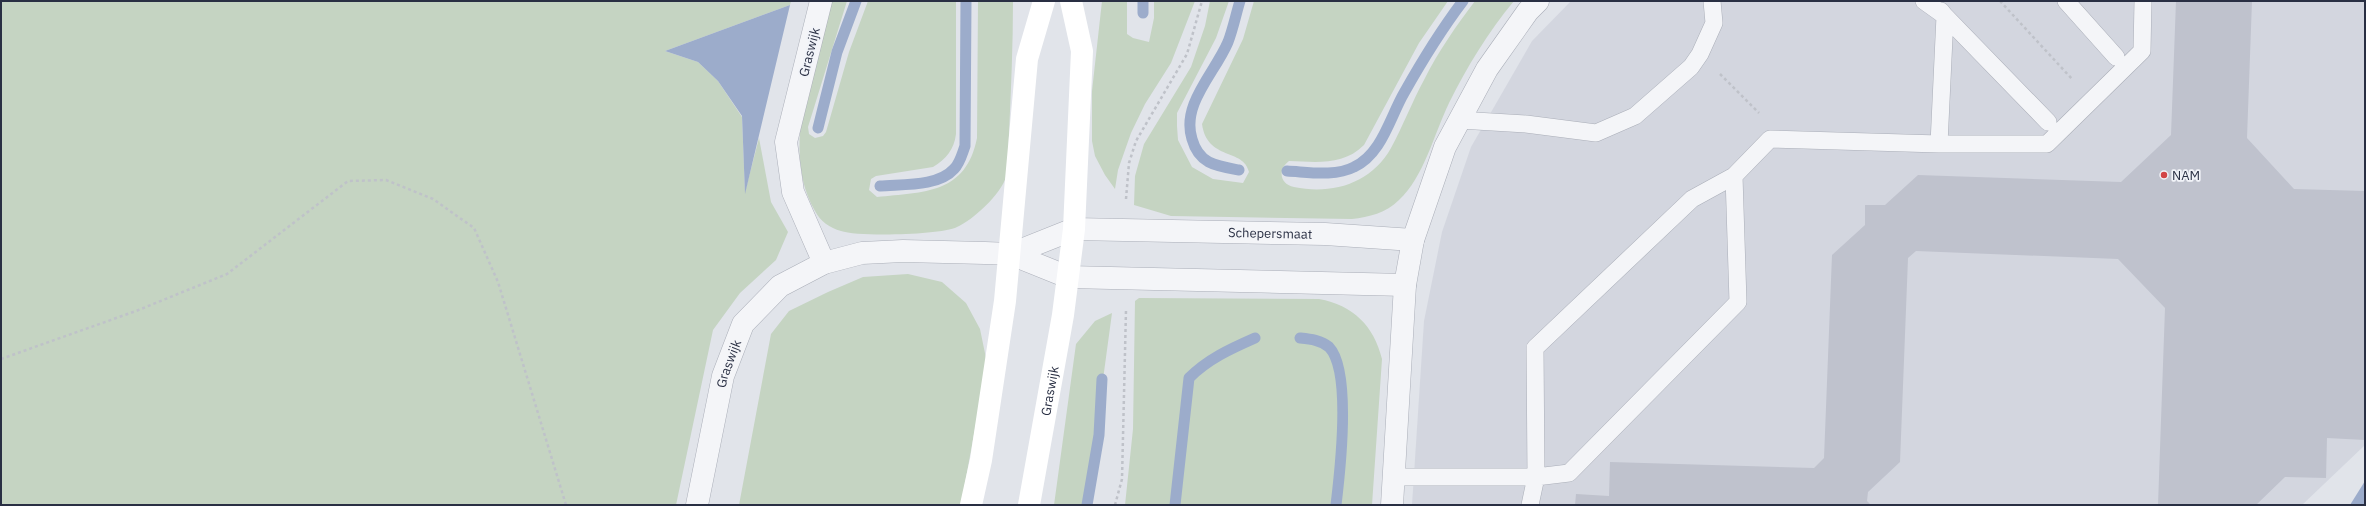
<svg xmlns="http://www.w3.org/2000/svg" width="2366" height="506" font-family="'IBM Plex Sans',sans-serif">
	<rect width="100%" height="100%" fill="#e1e4ea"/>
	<!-- built -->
	<path fill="#d3d6df" d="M1571,1H2365V445L2302,505H1412L1424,321L1442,232L1471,147L1532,41Z"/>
	<!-- green -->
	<path fill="#c5d4c2" d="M1,1H791L790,5L665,51L698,62L718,81L742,117L745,192L759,138L771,202L788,232L776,260L740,293L713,330L676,505H1Z
		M831,1H847L808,127L809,134L815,138L823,136L826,132L849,52L868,1H956V134C954,150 946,159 933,167L876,176L871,179L869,190L877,197C924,192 966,194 977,138L978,1H1013C1013,45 1011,89 1009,134C1008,147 1010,165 1006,177C1001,194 973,220 957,227C941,235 858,237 841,231C830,228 820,221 815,211C779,149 815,65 831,1Z
		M1102,1H1127V34L1133,38L1149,42L1154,18V1H1195L1171,63L1145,104L1131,133L1118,170L1115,189L1105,175L1095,156L1092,141V91Z
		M1210,1H1229L1216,38L1177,113V126L1178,140L1192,167L1213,179L1243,183L1249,172C1244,148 1207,161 1202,124L1243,39L1254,1H1448L1419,43L1364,145C1343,166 1316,162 1289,161C1278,169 1279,184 1294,187C1331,195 1371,184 1391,148C1403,126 1412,102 1424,80C1438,52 1456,26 1475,1H1514C1488,32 1467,67 1449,103C1434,134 1424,177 1399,200C1386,213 1369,217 1352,219L1171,216L1134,205L1135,176L1144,144L1191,67L1205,26Z
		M908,274L942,282L966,303L980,329L987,363L961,505H739L771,334L789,311L828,292L863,277Z
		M1139,298L1319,299C1353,305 1374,326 1382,359L1372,505H1125L1133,429L1135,301Z
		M1112,313L1086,505H1054L1076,344L1095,321Z"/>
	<!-- water -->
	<path fill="#9caccb" d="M790,5L745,194L742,116L718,81L698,62L665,51Z
		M2365,481V505H2350Z"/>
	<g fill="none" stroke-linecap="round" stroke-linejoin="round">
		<!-- stream -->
		<path stroke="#9caccb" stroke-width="11" d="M1143,1V13
			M818,128L837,52L856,1
			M1239,170C1216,166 1199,164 1192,139C1181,104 1215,73 1228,42C1233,29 1236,14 1240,1
			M1287,171C1308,172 1335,177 1354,167C1382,154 1390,117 1404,93C1422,61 1441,30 1463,1
			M880,186C902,184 938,187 954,169C960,163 962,154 965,146L966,1
			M1300,338C1310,339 1321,340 1329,347C1352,371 1340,472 1336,505
			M1087,505L1099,435L1102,379
			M1175,505L1189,378C1208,359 1230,349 1255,338"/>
	</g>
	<!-- building -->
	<path fill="#bfc2cd" d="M2176,1H2252L2247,138L2294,189L2365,191V440L2327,438L2326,478L2285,477L2256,505H2158L2165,308L2118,259L1916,251L1908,258L1900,462L1868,492L1867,501L1871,505H1575L1576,494L1609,496L1610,462L1814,468L1824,458L1832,255L1865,225V205H1885L1918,175L2121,182L2171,135Z"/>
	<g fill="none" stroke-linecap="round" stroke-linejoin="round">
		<!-- lane casing -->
		<g stroke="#aaaeb8" stroke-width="18">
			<path id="lane" d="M1924,1L1945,16L2048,122
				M2066,1L2116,57
				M1459,120L1526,124L1596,133L1635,116L1691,67L1700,54L1714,23L1712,1
				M1939,144L1945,16L1941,11
				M1395,477H1536L1569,473L1738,302L1734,176L1770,139L1939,144H2047L2142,51L2143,1
				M1530,505L1536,477L1535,348L1692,199L1734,176"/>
		</g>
		<!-- street casing -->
		<g stroke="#aaaeb8" stroke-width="23">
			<g id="street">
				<path d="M821,1L786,142L793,192L824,263"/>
				<path id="s1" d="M1011,254L1074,229L1325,234L1413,240"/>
				<path id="s2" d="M697,505L723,376L743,324L780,286L824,263L862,253L903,251L985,253L1011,254L1068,277L1405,285"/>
				<path d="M1392,505L1405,285L1413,240L1445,147L1487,69L1528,11L1538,1"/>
			</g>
		</g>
		<!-- path -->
		<path stroke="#bfc2c9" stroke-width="2.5" stroke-dasharray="3 3" stroke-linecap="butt" d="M2000,1L2072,79
			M1720,74L1759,113
			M1126,199L1129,163L1136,141L1187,54L1202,1
			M1,359L136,311L227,274L348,181L386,180L433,199L474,228L498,282L566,505
			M1115,505L1122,479L1126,310"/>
		<!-- lane -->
		<use href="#lane" stroke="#f4f5f8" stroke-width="17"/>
		<!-- street -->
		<use href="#street" stroke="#f4f5f8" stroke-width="22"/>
		<!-- secondary -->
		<g stroke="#fff" stroke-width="22">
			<path d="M971,505L981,460L1005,301L1027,59L1044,1"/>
			<path id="s3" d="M1029,505L1063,315L1074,229L1082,51L1071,1"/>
		</g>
	</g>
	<!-- markers -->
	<circle fill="#d24446" stroke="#f1f3f8" stroke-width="1.5" cx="2164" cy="175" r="4"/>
	<g text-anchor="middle" stroke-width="3.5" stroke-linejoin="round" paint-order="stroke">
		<!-- street labels -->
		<g font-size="13" fill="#292f43" stroke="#f1f3f8">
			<text transform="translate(809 52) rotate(-76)" y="5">Graswijk</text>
			<text dy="5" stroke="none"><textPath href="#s1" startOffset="264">Schepersmaat</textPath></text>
			<text dy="5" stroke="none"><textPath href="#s2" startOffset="145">Graswijk</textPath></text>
			<text dy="5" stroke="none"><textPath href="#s3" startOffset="116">Graswijk</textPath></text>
		</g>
		<!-- poi labels -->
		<g font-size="13" fill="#292f43" stroke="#f1f3f8" text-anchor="start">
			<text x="2172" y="180">NAM</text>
		</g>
	</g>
	<!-- border -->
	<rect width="2366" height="506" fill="none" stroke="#292f43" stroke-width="4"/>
</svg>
